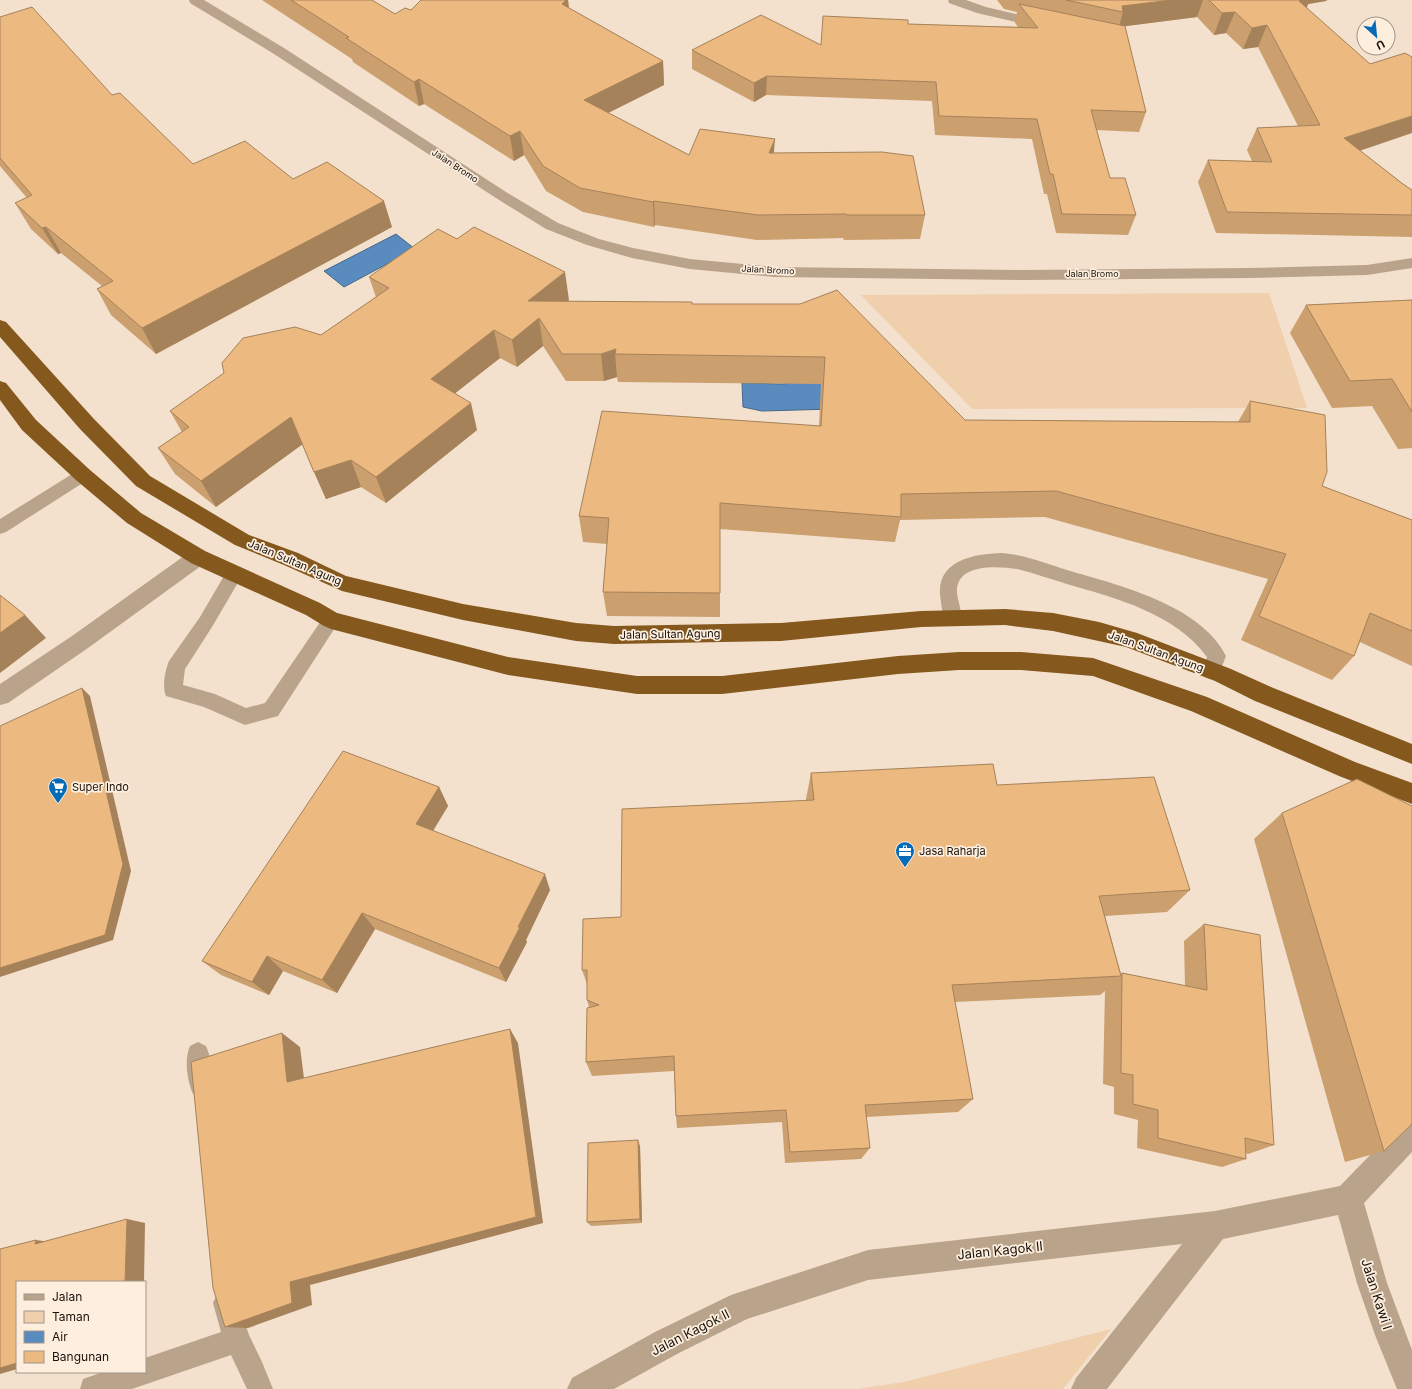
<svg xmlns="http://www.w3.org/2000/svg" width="1412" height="1389" font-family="Inter,sans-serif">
	<rect width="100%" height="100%" fill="#f3e0cd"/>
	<!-- green -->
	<path fill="#efcfac" d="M1269,293L1307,408L972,409L861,295Z
		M1111,1329L1063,1389H857L904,1382Z"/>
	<!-- water -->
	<path fill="#5a8bbe" stroke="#466789" d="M396,234L415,249L344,287L324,271Z
		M829,379L833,409L762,411L743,407L742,383L783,384Z"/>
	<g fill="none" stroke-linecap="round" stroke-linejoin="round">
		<!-- lane -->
		<path fill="#b9a38b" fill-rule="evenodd" d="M83,469L89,471L91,475L89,479L6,532L0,534V519L77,471Z
			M1002,553C1025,555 1045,563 1067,570C1118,585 1201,605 1226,656L1218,677L1211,679L1204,677L1202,671L1207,657C1176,614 1116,598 1067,584C1050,579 1034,573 1017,569C997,566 955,563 957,593C958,603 964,614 959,623L953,625L947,623C943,617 942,610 941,602C933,562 970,554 1002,553Z
			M234,567L240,569L243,574L212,627L185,669L183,685L215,694L246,708L265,703L325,615L331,613L337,615L340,620L278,716L245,725L204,707L166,696C162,686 165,671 169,661L200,617L228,569Z
			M198,1042L206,1046C212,1060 215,1080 209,1094L201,1098L193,1094C187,1080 184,1060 190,1046Z
			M226,1290L235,1294L249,1335L262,1362L273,1389H247L231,1355L132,1389H80L83,1379L103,1372H145V1358L221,1332L213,1303L217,1294Z"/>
		<!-- street -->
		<path fill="#b9a38b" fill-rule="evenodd" d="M189,0H204L284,48L506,192L558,223L599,239L633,248L690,259L774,267L1026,270L1249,268L1367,265L1412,258V268L1367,275L1249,278L1026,280L774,277L690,269L632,258L587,245L546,229L496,198L274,54L190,3Z
			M948,0H966L986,7L1051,22L1053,25L1051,28L1046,29L977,13L949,3Z
			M198,549L205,551L208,557L205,563L88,648L8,703L0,705V684L72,636L191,551Z
			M1412,1118V1152L1364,1203L1387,1283L1412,1350V1389H1397L1375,1335L1357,1283L1338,1215L1223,1239L1107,1389H1071L1076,1378L1182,1244L868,1280L747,1319L677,1354L614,1389H567L572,1378L655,1332L731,1295L868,1250L1215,1211L1340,1186L1402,1122Z"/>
		<!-- highway -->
		<path fill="#85581d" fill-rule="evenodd" d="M0,320L6,322L94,419L150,476L249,535L298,553L346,576L463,604L576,623L614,626L781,623L921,611L1005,609L1053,613L1099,622L1137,633L1231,669L1271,687L1412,744V764L1255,701L1215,681L1126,647L1053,631L1005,625L921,627L781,641L614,644L576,641L463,620L342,591L284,565L235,545L136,486L80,429L0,337Z
			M0,381L6,383L36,420L90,470L141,513L205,551L320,603L337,613L508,657L637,676H722L898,656L959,652H1021L1093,658L1207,697L1355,762L1412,783V804L1339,776L1191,711L1093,676L1021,670H959L898,674L722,694H637L508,675L331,629L324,626L306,615L191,563L127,523L76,480L22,430L0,400Z"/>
	</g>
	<!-- wall -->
	<path fill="#cb9f6e" d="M262,0H372L395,14L411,10L421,0H568L569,8L663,61L664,85L608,113L689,155L774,153L925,215L920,239L844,240L843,238L757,240L655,225L654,227L583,212L546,191L524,155L514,161L424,104L419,106L353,62L352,59Z
		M997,0H1327L1326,1L1308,4L1307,8L1360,151L1403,184L1412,190V237L1216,233L1198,182L1208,160L1252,161L1247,150L1257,128L1298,126L1258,47L1243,49L1226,33L1214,35L1197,17L1125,26L1146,112L1139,132L1096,130L1110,178L1136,215L1128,235L1056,233L1047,194H1044L1032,139L935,135L932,101L766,95L754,102L692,69V50L821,45L908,24L1018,27L1015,23L1017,12L1004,9Z
		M0,17L112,95L193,164L293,179L392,227L156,354L111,315L97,289L102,286L61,253L58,254L31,229L15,203L27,198L0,166Z
		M369,277L569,300L568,301L692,304H800L965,420L1238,422L1250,401L1322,486L1412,520V666L1360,642L1354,656L1332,680L1241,640L1268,579L1045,517L900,520L895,542L720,529V617L607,616L603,592L607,544L583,542L579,516L819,426L821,384L618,382L617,377L604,381H566L543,346L517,367L500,358L455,393L477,430L386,503L361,487L326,499L302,444L216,507L175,474L158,448L182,432L170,411L321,335L376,297Z
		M1412,300V448L1398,449L1372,406L1332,408L1290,333L1306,305Z
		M811,773L997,785L1190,890L1167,912L1105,916L1121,974L1122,973L1185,986L1184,941L1204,924L1274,1145L1248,1154L1246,1153V1159L1222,1167L1137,1148L1138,1120L1114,1114V1087L1103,1084L1105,991L1100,995L955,1002L973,1099L958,1112L866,1117L870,1148L861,1159L785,1163L782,1122L677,1128L676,1116L674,1071L592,1076L586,1062L589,1007L587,1000V984L582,970L621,917L806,801V799Z
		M439,787L448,806L433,831L550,890L526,940L527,942L506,982L375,929L337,993L283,971L269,995L221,975L202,961Z
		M1282,813L1384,1151L1345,1162L1254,839Z
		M640,1146L642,1223L591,1226L587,1222Z"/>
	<!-- shaded-wall -->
	<path fill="#a5825a" d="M566,0H568L570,22L562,4Z
		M1172,0H1203L1197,17L1119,27L1123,12L1122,6Z
		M1290,0H1327L1326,1L1308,4L1301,21Z
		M1235,12L1226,33L1214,35L1222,13Z
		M1267,25L1258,47L1243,49L1252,28Z
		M663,61L664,85L586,124L584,100Z
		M767,76L766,95L754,102V83Z
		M419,79L424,104L419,106L414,82Z
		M1412,116V133L1333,160L1344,138Z
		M520,131L524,155L514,161L510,136Z
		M775,139L773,163L769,153Z
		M384,201L392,227L156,354L142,328Z
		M654,201L655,225L654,227L653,202Z
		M46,227L61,253L58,254L42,228Z
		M565,272L569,300L541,322L539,318L543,346L517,367L512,340L528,301Z
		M494,330L500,358L439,406L431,379Z
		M616,349L615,354L617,377L604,381L601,354Z
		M471,403L477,430L386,503L376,477Z
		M291,417L303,444L216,507L201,481Z
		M351,460L361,487L326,499L314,472Z
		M25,615L46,638L0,673V633Z
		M82,688L90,696L131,871L113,940L0,977V968Z
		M439,787L448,806L426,842L416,824Z
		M545,874L550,890L526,940L527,942L506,982L499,968L518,927Z
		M362,913L375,929L337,993L322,980Z
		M267,956L283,971L269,995L252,982Z
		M510,1029L518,1043L543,1223L310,1285L312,1305L248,1328L225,1327Z
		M282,1033L300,1047L306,1094L287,1082Z
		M638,1140L640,1146L642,1223L640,1219Z
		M127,1219L145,1223L144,1282H125Z
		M36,1240L57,1243L35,1244Z
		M17,1363V1369L0,1374V1368Z"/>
	<!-- building -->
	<path fill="#ecb980" stroke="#a5825a" d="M291,0H372L395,14L405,8L411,10L421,0H566L562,4L663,61L584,100L689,155L700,129L775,139L769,153L882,152L913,156L925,215H847L846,214L758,215L654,201L653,202L580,188L543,166L520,131L510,136L419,79L414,82L346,38L349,37Z
		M1066,0H1172L1122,6L1123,12Z
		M1209,0H1306L1299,1L1370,64L1405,53L1412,57V116L1344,138L1403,184L1412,190V215L1227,212L1208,160L1272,162L1257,128L1320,125L1267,25L1252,28L1235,12L1222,13Z
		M1019,4L1125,26L1146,112L1091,110L1110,178H1125L1136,215L1062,214L1053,174H1050L1037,119L939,116L936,82L767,76L754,83L692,50L761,15L821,45L823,16L908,20V24L1038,28Z
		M32,7L112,95L120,93L193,164L245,141L293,179L327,162L384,201L142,328L97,289L113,281L46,227L42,228L15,203L32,195L0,158V17Z
		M474,227L565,272L528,301L692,302V304H800L837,290L965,420L1250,422V401L1325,415L1327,472L1322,486L1412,520V631L1370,613L1354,656L1259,616L1286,554L1056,491L901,494V517L720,503V593L603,592L609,518L579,516L602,411L821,426L825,357L615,354L616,349L601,354H562L539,318L512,340L494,330L431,379L471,403L376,477L351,460L314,472L291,417L201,481L158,448L189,427L170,411L224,373L222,363L243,338L295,327L321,335L389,288L369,277L438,229L457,239Z
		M1412,300V412L1392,379L1350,381L1306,305Z
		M0,595L25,615L0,633Z
		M82,688L123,864L105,935L0,968V726Z
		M343,751L439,787L416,824L545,874L518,927H520L499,968L362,913L322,980L267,956L252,982L202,961Z
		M993,764L997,785L1154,777L1190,890L1099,896L1121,976L952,985L973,1099L865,1105L870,1148L790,1152L786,1110L676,1116L674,1056L586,1062L587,1008L599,1005L587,1000V970H582L583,919L621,917L622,809L814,800L811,773Z
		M1357,779L1412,806V1124L1384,1151L1282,813Z
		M1204,924L1260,935L1274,1145L1245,1138L1246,1159L1158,1138V1110L1133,1104V1075L1121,1073L1122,973L1207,990Z
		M510,1029L536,1217L290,1282L292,1303L225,1327L213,1288L191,1062L282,1033L287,1082Z
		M638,1140L640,1219L587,1222L588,1143Z
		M127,1219L125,1282H17V1363L0,1368V1249L36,1240L35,1244Z"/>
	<!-- icons -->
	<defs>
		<g id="supermarket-pin" transform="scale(1)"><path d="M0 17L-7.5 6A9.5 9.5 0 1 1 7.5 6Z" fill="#056bb7" stroke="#fdeede"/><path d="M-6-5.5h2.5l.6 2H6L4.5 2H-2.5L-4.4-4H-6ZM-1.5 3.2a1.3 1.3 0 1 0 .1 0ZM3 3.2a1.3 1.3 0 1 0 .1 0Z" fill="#fff"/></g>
		<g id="office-pin" transform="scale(1)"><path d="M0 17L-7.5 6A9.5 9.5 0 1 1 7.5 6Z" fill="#056bb7" stroke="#fdeede"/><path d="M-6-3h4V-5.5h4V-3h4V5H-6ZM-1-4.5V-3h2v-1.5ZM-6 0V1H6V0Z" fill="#fff"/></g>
	</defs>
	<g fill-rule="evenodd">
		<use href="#supermarket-pin" x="58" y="787"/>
		<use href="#office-pin" x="905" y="851"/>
	</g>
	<g text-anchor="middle" stroke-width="3.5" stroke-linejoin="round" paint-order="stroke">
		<!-- far-street labels -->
		<g font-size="9" fill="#19130c" stroke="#fdeede">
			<text transform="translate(455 166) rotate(33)" y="3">Jalan Bromo</text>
			<text transform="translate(768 270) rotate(3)" y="3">Jalan Bromo</text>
			<text x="1092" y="277">Jalan Bromo</text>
		</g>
		<!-- street labels -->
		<g font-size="11" fill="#19130c" stroke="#fdeede">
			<text transform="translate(295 562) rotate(23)" y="4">Jalan Sultan Agung</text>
			<text transform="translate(670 634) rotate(-1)" y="4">Jalan Sultan Agung</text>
			<text transform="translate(1156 651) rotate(20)" y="4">Jalan Sultan Agung</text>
		</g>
		<!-- poi labels -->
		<g font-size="11" fill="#19130c" stroke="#fdeede" text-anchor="start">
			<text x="72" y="791">Super Indo</text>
			<text x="919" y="855">Jasa Raharja</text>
		</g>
		<!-- near-street labels -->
		<g font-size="13" fill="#19130c" stroke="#fdeede">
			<text transform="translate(1000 1250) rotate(-6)" y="5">Jalan Kagok II</text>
			<text transform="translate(1377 1294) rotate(72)" y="5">Jalan Kawi I</text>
			<text transform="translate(690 1332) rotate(-27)" y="5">Jalan Kagok II</text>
		</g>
	</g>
	<!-- legend -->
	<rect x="16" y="1281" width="130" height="92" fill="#fdeede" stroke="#a2968a"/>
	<rect x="24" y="1294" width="20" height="6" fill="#b9a38b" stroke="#a2968a"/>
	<text x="52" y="1301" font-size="12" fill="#19130c">Jalan</text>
	<rect x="24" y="1311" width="20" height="12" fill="#efcfac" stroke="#a2968a"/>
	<text x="52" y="1321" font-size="12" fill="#19130c">Taman</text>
	<rect x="24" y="1331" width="20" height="12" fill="#5a8bbe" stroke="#a2968a"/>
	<text x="52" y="1341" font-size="12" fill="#19130c">Air</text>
	<rect x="24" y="1351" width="20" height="12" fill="#ecb980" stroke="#a2968a"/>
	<text x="52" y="1361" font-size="12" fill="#19130c">Bangunan</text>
	<!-- north arrow -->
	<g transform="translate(1376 36) rotate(153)"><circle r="19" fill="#fdeede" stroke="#a2968a"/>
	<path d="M0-3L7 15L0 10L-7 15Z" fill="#056bb7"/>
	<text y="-6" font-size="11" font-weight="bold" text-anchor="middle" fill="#19130c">U</text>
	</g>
</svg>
